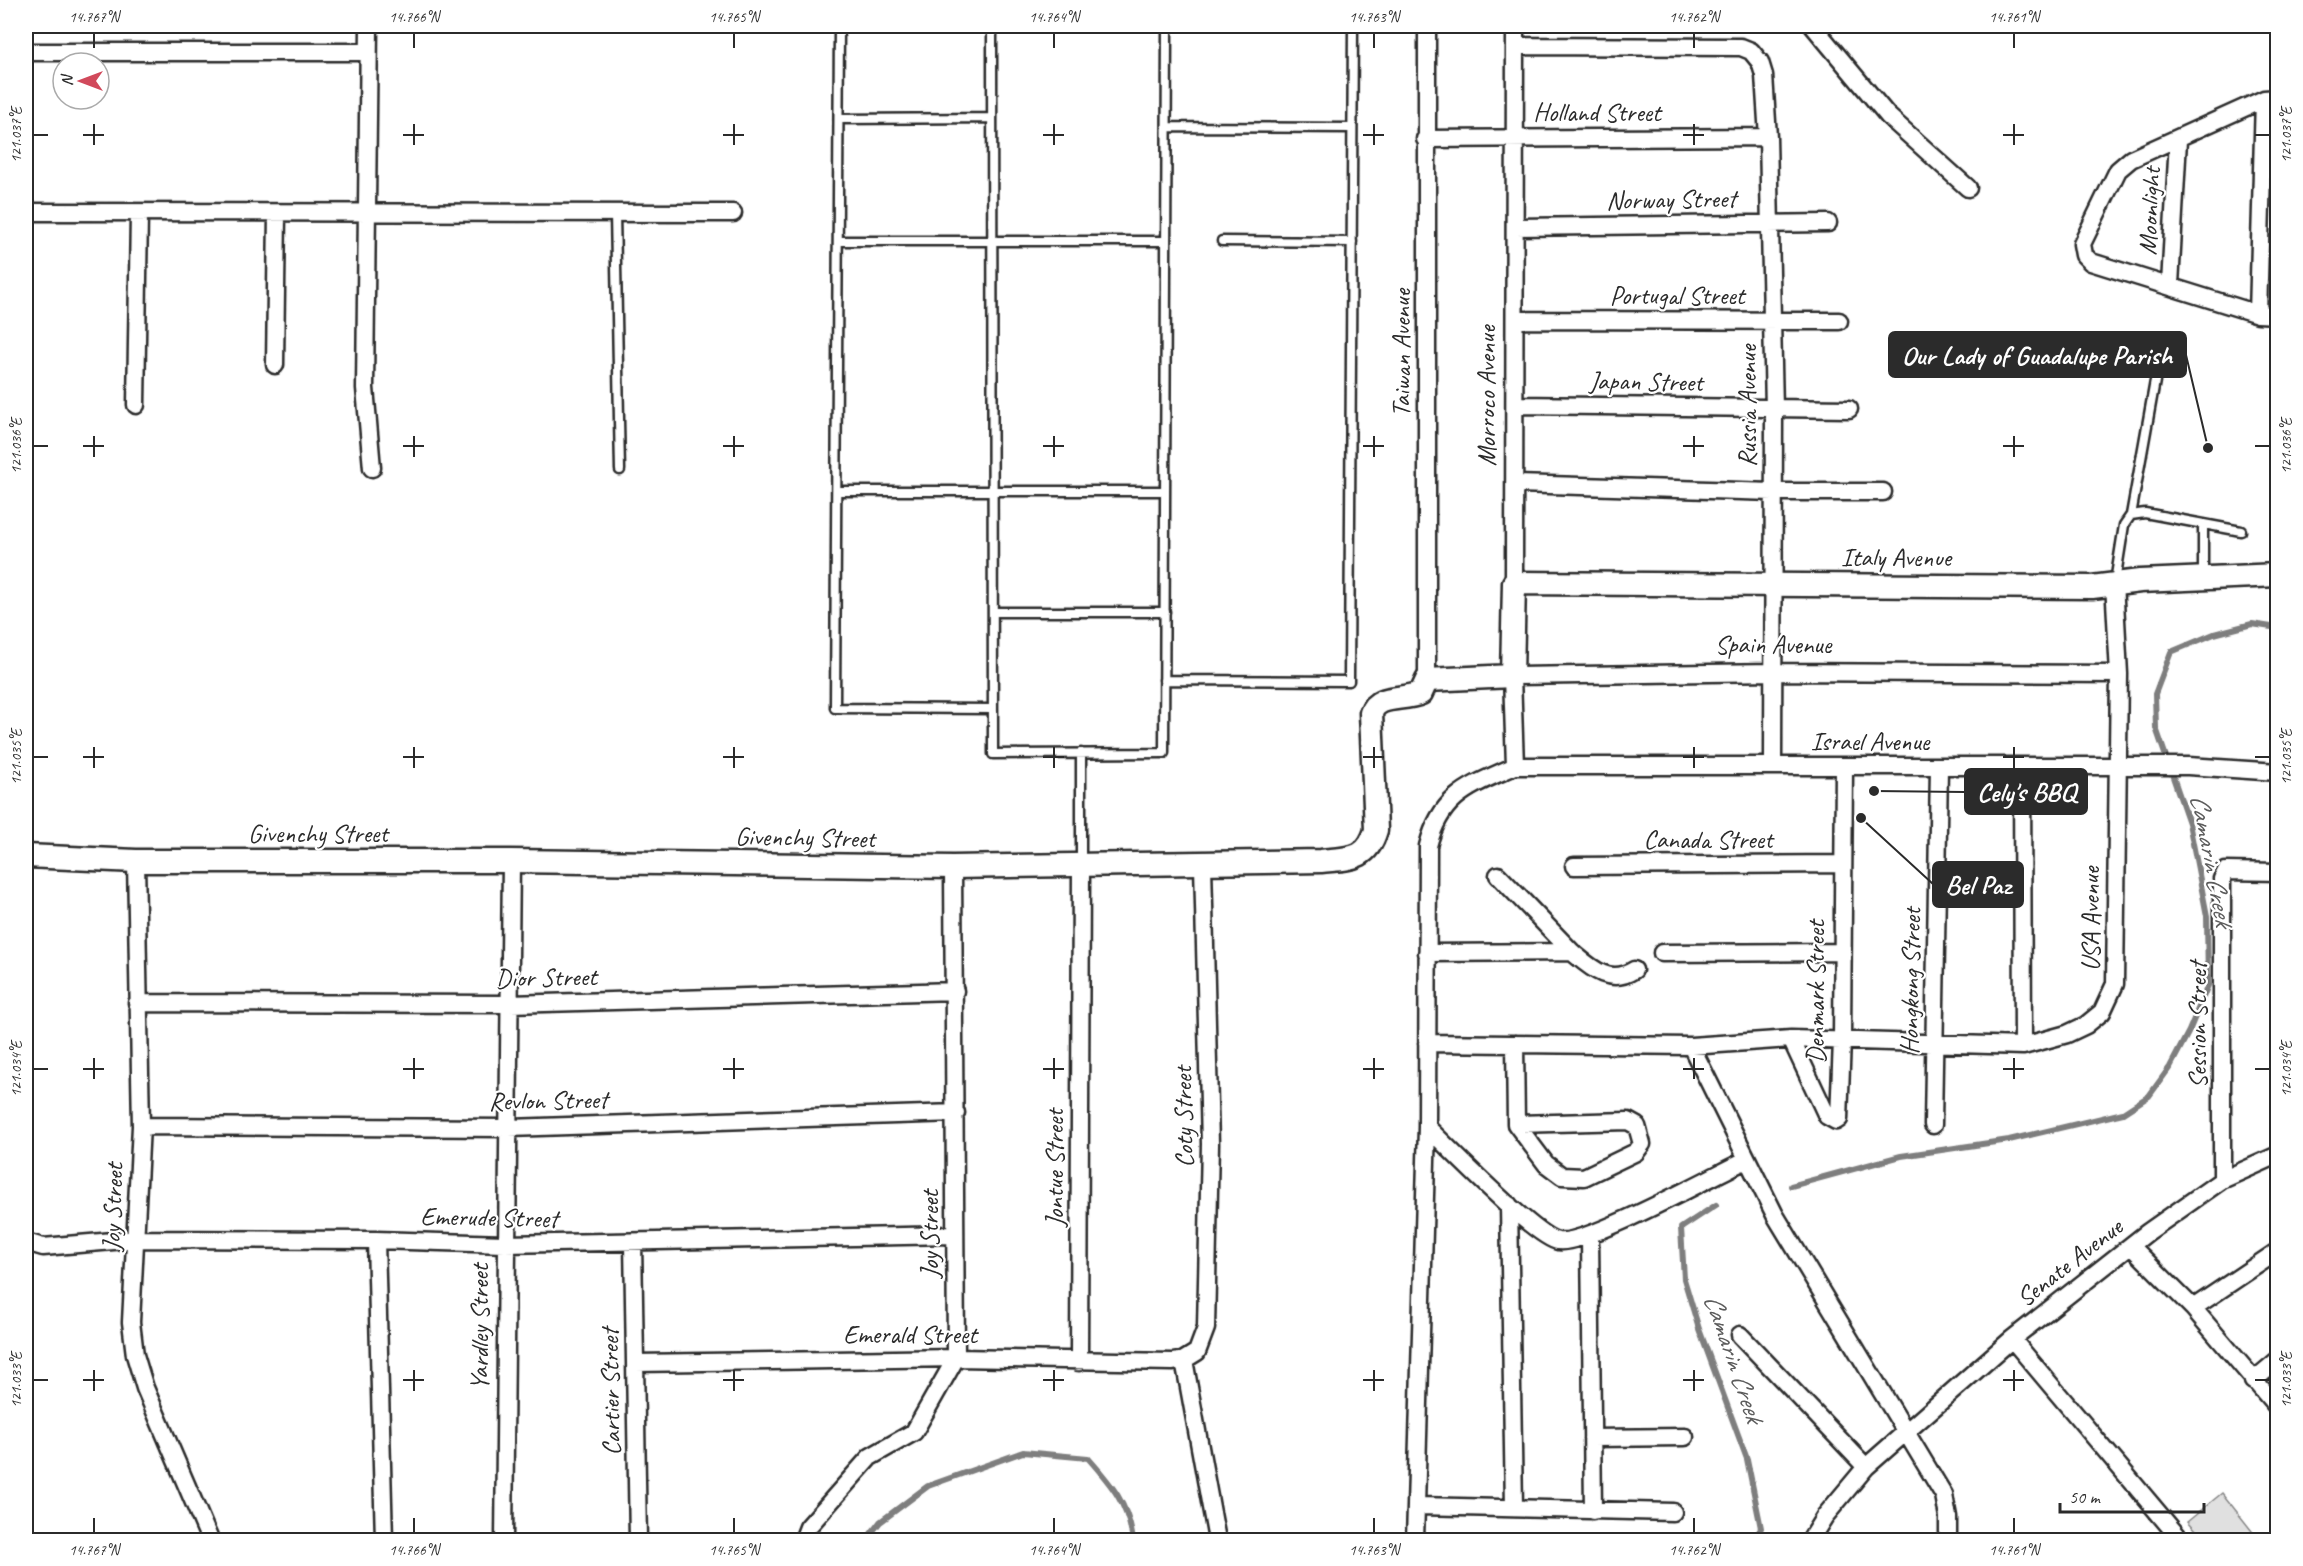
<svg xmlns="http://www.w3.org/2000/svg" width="2303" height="1566" font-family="Caveat,sans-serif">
	<rect width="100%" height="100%" fill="#fff"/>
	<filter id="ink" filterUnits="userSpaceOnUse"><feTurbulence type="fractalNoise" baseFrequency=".0167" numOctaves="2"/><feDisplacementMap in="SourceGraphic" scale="12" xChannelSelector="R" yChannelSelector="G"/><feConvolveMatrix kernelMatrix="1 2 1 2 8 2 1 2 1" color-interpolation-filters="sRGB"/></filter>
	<g filter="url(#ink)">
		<!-- green -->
		<path fill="#e0e0e0" stroke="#868686" stroke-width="1.5" d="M2222,1493L2259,1540H2205L2188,1521Z"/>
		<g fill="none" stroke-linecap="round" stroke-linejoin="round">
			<!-- stream -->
			<path stroke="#7e7e7e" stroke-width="6" d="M1791,1186L1901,1156L2009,1140L2123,1113L2149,1096L2170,1067L2189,1031L2208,985L2207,916L2189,823L2156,728L2155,694L2171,652L2214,634L2252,624L2278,628
				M1716,1205L1681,1228L1684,1279L1699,1329L1747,1459L1761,1528L1753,1540
				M866,1540L880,1522L928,1486L1023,1452L1088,1458C1112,1485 1128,1504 1133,1540"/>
			<!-- lane casing -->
			<g stroke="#2b2b2b" stroke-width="13">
				<path id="lane" d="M839,26L835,708L993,709
					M992,26L993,754L1164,753L1167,26
					M839,119L992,118
					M1167,127L1352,128
					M615,213L620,470
					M838,241H1166
					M1222,241L1352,242
					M837,491H1165
					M2131,515L2155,381
					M2203,577V524
					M2115,582L2124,525L2131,515L2145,513L2241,531
					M993,612H1165
					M1164,680L1349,681L1353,26
					M1081,753V863"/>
			</g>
			<!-- street casing -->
			<g stroke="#2b2b2b" stroke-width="21">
				<path id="street" d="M369,26L365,388L372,468
					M1427,26V680
					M1813,26L1888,116L1968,188
					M1515,46L1741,47L1751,51L1760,62L1764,75L1768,137L1774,409L1773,766
					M26,52H368
					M2278,98L2264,99L2131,159L2118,170L2082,244L2084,255L2091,262L2258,314L2278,315
					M1425,139L1768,137
					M26,212L733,213
					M1515,227L1828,223
					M2170,285L2178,140
					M2258,314L2264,99
					M1515,320L1839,321
					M275,365L277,214
					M136,405L139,214
					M1515,405L1849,409
					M1515,484L1773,492H1883
					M1514,583L1515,26
					M1515,766L1512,676L1773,672L2119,674
					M2022,767L2023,1046
					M136,861L141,1126L131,1322L135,1355L145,1388L210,1540
					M1574,866L1842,864
					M1572,952C1590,967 1609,986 1634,970
					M1427,953L1572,952L1498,875
					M1662,953L1841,952
					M137,1003L510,1004L955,991
					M1791,1039L1827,1116L1836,1121L1839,1119L1842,1040L1844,767
					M1427,1043L1691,1046L1791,1039L2023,1046L2067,1034L2086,1025L2102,1012L2115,984L2119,674L2114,583
					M1515,1044L1516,1124L1546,1164L1562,1176L1584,1177L1636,1152L1642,1144L1637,1126L1628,1121L1516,1124
					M1691,1046L1775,1215L1944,1495L1948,1517V1540
					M1933,1125L1939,767
					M141,1126L509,1128L956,1113
					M1427,1127C1448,1147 1536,1238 1558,1241C1585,1246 1713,1176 1746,1160
					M2222,1180V879L2226,871L2278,872
					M1509,1205L1514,1507
					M1590,1236L1593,1511
					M376,1240L384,1540
					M26,1242L43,1247L137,1239L376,1240L505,1244L953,1235
					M633,1242L638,1540
					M2131,1246L2193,1308L2278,1408
					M2193,1308L2278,1251
					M1740,1335L1866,1467
					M2012,1339L2181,1540
					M1184,1360L1217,1540
					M1079,1362L1081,866
					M636,1363L956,1358L1173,1362L1184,1360L1197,1352L1206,1328L1210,1144L1203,865
					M2253,1381L2278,1360
					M1592,1438L1685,1437
					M1418,1506L1673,1512
					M504,1540C505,1314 509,1088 511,861
					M803,1540L808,1527L870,1457L914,1432L956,1358L953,867
					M1415,1540L1427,1127L1428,846C1441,794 1471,786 1515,766H2188L2278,772
					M1810,1540L1825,1516L1866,1467L2012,1339L2148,1232L2222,1180L2278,1155"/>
			</g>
			<!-- secondary casing -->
			<g stroke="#2b2b2b" stroke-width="27">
				<path id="secondary" d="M26,856L136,861H511L953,867L1321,861C1349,858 1367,861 1376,830L1371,713C1377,694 1402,701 1421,693L1427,680L1512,676L1514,583L2092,587L2140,581L2278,575"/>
			</g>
			<!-- lane -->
			<use href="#lane" stroke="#fff" stroke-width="8"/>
			<!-- street -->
			<use href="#street" stroke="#fff" stroke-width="16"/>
			<!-- secondary -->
			<use href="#secondary" stroke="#fff" stroke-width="22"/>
		</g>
	</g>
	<!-- ticks -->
	<path fill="none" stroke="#2b2b2b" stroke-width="2" d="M94,33V48M414,33V48M734,33V48M1054,33V48M1374,33V48M1694,33V48M2014,33V48M94,124V145M414,124V145M734,124V145M1054,124V145M1374,124V145M1694,124V145M2014,124V145M33,135H48M83,135H104M403,135H424M723,135H744M1043,135H1064M1363,135H1384M1683,135H1704M2003,135H2024M2255,135H2270M94,436V457M414,436V457M734,436V457M1054,436V457M1374,436V457M1694,436V457M2014,436V457M33,446H48M83,446H104M403,446H424M723,446H744M1043,446H1064M1363,446H1384M1683,446H1704M2003,446H2024M2255,446H2270M94,747V768M414,747V768M734,747V768M1054,747V768M1374,747V768M1694,747V768M2014,747V768M33,757H48M83,757H104M403,757H424M723,757H744M1043,757H1064M1363,757H1384M1683,757H1704M2003,757H2024M2255,757H2270M94,1058V1079M414,1058V1079M734,1058V1079M1054,1058V1079M1374,1058V1079M1694,1058V1079M2014,1058V1079M33,1069H48M83,1069H104M403,1069H424M723,1069H744M1043,1069H1064M1363,1069H1384M1683,1069H1704M2003,1069H2024M2255,1069H2270M94,1370V1391M414,1370V1391M734,1370V1391M1054,1370V1391M1374,1370V1391M1694,1370V1391M2014,1370V1391M33,1380H48M83,1380H104M403,1380H424M723,1380H744M1043,1380H1064M1363,1380H1384M1683,1380H1704M2003,1380H2024M2255,1380H2270M94,1518V1533M414,1518V1533M734,1518V1533M1054,1518V1533M1374,1518V1533M1694,1518V1533M2014,1518V1533"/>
	<g text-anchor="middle" stroke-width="4.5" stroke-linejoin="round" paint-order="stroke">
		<!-- street labels -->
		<g font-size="26" fill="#2b2b2b" stroke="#fff">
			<text x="1597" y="121">Holland Street</text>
			<text transform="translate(1671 199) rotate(-1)" y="9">Norway Street</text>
			<text transform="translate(2149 211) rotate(-87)" y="9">Moonlight</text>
			<text x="1677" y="304">Portugal Street</text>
			<text transform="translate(1401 353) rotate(-90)" y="9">Taiwan Avenue</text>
			<text transform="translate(1646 381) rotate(1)" y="9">Japan Street</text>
			<text transform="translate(1486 396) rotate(-90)" y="9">Morroco Avenue</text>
			<text transform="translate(1747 406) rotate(-90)" y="9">Russia Avenue</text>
			<text x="1896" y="566">Italy Avenue</text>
			<text x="1773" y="653">Spain Avenue</text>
			<text x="1870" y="750">Israel Avenue</text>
			<text x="318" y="842">Givenchy Street</text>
			<text transform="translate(805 837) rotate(1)" y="9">Givenchy Street</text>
			<text x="1708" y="848">Canada Street</text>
			<text transform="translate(2090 919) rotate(-90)" y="9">USA Avenue</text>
			<text transform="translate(546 977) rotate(-1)" y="9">Dior Street</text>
			<text transform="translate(1910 981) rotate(-89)" y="9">Hongkong Street</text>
			<text transform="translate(1815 992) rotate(-90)" y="9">Denmark Street</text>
			<text transform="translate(2197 1025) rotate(-90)" y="9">Session Street</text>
			<text transform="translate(548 1100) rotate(-1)" y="9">Revlon Street</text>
			<text transform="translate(1183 1117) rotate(-91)" y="9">Coty Street</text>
			<text transform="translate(1054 1168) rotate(-90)" y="9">Jontue Street</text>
			<text transform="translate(112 1207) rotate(-88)" y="9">Joy Street</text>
			<text transform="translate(489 1217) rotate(1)" y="9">Emerude Street</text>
			<text transform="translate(929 1234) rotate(-90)" y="9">Joy Street</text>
			<text transform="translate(2069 1262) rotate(-38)" y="9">Senate Avenue</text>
			<text transform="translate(479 1327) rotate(-90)" y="9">Yardley Street</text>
			<text x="910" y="1343">Emerald Street</text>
			<text transform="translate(610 1392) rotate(-91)" y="9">Cartier Street</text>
		</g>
		<!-- water labels -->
		<g font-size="27" font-style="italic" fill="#5c5c5c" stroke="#fff">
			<text transform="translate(2212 860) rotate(79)" y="9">Camarin Creek</text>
			<text transform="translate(1734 1358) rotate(71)" y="9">Camarin Creek</text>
		</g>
	</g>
	<!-- callouts -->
	<path fill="none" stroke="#2b2b2b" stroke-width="2" d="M2208 448L2186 355M1874 791L1965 792M1861 818L1933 884"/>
	<g fill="#2b2b2b" stroke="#fff" stroke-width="2">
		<circle cx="2208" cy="448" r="6"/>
		<circle cx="1874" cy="791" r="6"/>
		<circle cx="1861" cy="818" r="6"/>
	</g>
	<g fill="#2b2b2b" stroke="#2b2b2b" stroke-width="2">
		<rect x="1889" y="332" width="297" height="45" rx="6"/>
		<rect x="1965" y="769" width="122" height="45" rx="6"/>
		<rect x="1933" y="862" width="90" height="45" rx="6"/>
	</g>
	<g font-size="27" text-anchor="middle" font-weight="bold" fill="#fff">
		<text x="2037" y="364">Our Lady of Guadalupe Parish</text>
		<text x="2026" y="801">Cely's BBQ</text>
		<text x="1978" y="894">Bel Paz</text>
	</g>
	<!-- margin -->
	<rect width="2303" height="1566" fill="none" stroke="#fff" stroke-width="66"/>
	<!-- north arrow -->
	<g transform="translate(81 81) rotate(270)"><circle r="28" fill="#ffffff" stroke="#aaaaaa" stroke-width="1.5"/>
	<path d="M0-4.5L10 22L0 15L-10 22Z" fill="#d1495b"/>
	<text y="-9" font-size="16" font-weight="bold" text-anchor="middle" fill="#2b2b2b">N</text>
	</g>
	<!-- scale -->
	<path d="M2060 1503v9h144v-9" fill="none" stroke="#2b2b2b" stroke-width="3"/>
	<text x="2069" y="1503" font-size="18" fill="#2b2b2b" stroke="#ffffff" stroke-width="4.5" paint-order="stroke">50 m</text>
	<rect x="33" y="33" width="2237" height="1500" fill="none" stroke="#2b2b2b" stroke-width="2"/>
	<g font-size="15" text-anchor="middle" fill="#2b2b2b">
		<text x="94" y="22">14.767°N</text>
		<text x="414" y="22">14.766°N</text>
		<text x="734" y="22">14.765°N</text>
		<text x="1054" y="22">14.764°N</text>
		<text x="1374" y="22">14.763°N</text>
		<text x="1694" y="22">14.762°N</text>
		<text x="2014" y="22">14.761°N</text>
		<text transform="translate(2286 135) rotate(-90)" y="5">121.037°E</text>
		<text transform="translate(16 135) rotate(-90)" y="5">121.037°E</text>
		<text transform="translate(2286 446) rotate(-90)" y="5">121.036°E</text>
		<text transform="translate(16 446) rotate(-90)" y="5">121.036°E</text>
		<text transform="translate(2286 757) rotate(-90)" y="5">121.035°E</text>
		<text transform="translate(16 757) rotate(-90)" y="5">121.035°E</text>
		<text transform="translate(2286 1069) rotate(-90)" y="5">121.034°E</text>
		<text transform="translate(16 1069) rotate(-90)" y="5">121.034°E</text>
		<text transform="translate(2286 1380) rotate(-90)" y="5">121.033°E</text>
		<text transform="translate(16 1380) rotate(-90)" y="5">121.033°E</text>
		<text x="94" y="1555">14.767°N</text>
		<text x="414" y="1555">14.766°N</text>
		<text x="734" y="1555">14.765°N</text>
		<text x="1054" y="1555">14.764°N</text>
		<text x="1374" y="1555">14.763°N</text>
		<text x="1694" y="1555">14.762°N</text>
		<text x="2014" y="1555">14.761°N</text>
	</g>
</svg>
